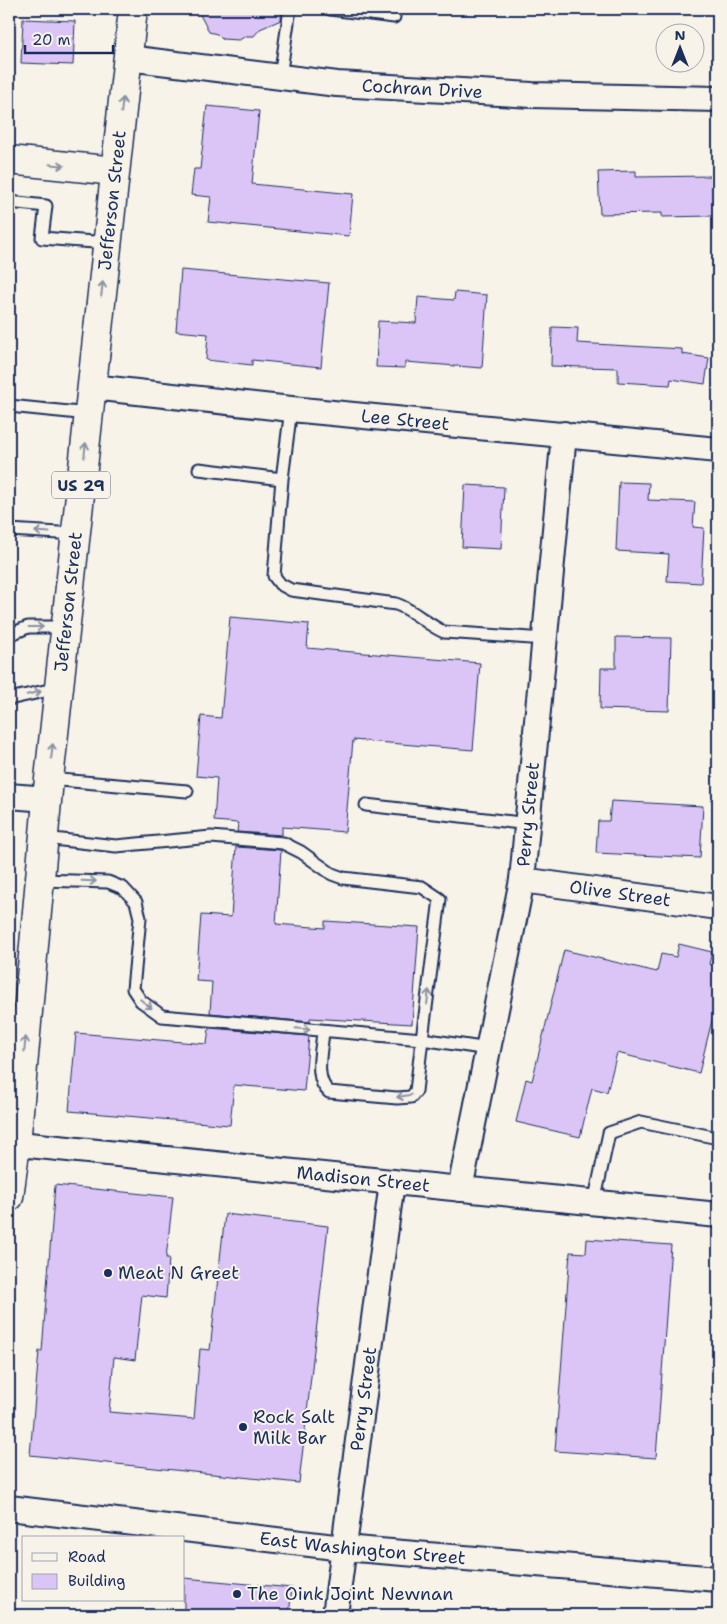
<svg xmlns="http://www.w3.org/2000/svg" width="727" height="1624" font-family="'Shantell Sans',sans-serif">
	<rect width="100%" height="100%" fill="#f7f3e8"/>
	<filter id="ink" filterUnits="userSpaceOnUse"><feTurbulence type="fractalNoise" baseFrequency=".02" numOctaves="2"/><feDisplacementMap in="SourceGraphic" scale="10" xChannelSelector="R" yChannelSelector="G"/><feConvolveMatrix kernelMatrix="1 2 1 2 8 2 1 2 1" color-interpolation-filters="sRGB"/></filter>
	<g filter="url(#ink)">
		<!-- building -->
		<path fill="#dbc5f6" stroke="#1b2f5e" d="M197,9H282L281,20L260,29L254,36H246L239,40L222,39L217,34L209,32Z
			M23,19L75,21L73,65L21,63Z
			M207,106L259,111L252,184L353,194L349,236L208,222L211,197L191,195L194,169H200Z
			M636,171V177L712,176L713,216L662,217V213L600,214L598,172Z
			M181,270L329,283L321,367L252,360V365L206,360L208,334L176,331Z
			M455,292L487,295L482,368L405,362V368L376,367L378,321L416,323L418,297L454,300Z
			M552,327L578,328L577,343L682,349V354L709,358L705,384L671,379L670,385L618,382V368L551,366Z
			M619,482L649,483L648,500L695,502L693,527L704,528L701,583L667,581L669,554L616,551Z
			M465,485L504,487L501,549L462,547Z
			M230,617L309,624L307,648L480,663L473,750L353,740L345,832L282,827V835L237,832L238,823L214,821L217,778L196,776L201,716L221,718Z
			M616,637L671,638L669,711L600,709L601,668H616Z
			M611,801L703,806L700,858L596,853L598,821H609Z
			M236,847L281,850L276,924L325,928V921L419,927L412,1024L310,1018V1022L210,1013L212,982L196,981L201,915L231,917Z
			M679,944L712,952L709,964L718,967V996L699,1073L617,1053L607,1092L592,1088L580,1137L516,1122L526,1079L532,1081L564,950L657,972L661,954L676,957Z
			M209,1028L309,1036L304,1091L234,1085L230,1125L69,1111L76,1033L207,1044Z
			M55,1185L173,1197L166,1258H169L166,1298L142,1295L135,1360L114,1357L109,1412L194,1419L200,1349L210,1350L225,1214L328,1226L299,1483L30,1455L39,1351H42Z
			M587,1239L671,1245L656,1458L555,1451L570,1252L586,1253Z
			M184,1578L292,1588L289,1615H184Z"/>
		<g fill="none" stroke-linecap="round" stroke-linejoin="round">
			<!-- lane casing -->
			<g stroke="#1b2f5e" stroke-width="15">
				<path id="lane" d="M330,9L394,17
					M280,77L290,9
					M9,202L46,206L42,238L107,243
					M9,406L89,414
					M291,409L282,479L274,576L280,584L291,590L396,604C414,610 426,624 444,632L545,639
					M199,469L282,479
					M9,530L76,534
					M9,635L28,627H65
					M9,699L58,688
					M49,779L187,791
					M366,805L529,824
					M40,880L108,882L123,888L136,902L140,918L133,989L141,1001L162,1016L422,1039L440,899L422,887L343,878L332,874L301,852L283,843L211,837L116,846L44,838
					M323,1031C322,1050 313,1078 329,1092L397,1098L411,1097L416,1091L422,1039L488,1049
					M594,1203L609,1133L641,1122L718,1138"/>
			</g>
			<!-- street casing -->
			<g stroke="#1b2f5e" stroke-width="28">
				<g id="street">
					<path id="s1" d="M128,58L337,84L532,95L718,99"/>
					<path id="s2" d="M92,387L291,409L718,450"/>
					<path d="M9,796L47,799"/>
					<path id="s3" d="M522,880L718,907"/>
					<path id="s4" d="M9,1143L718,1215"/>
					<path id="s5" d="M460,1189L522,880L564,434"/>
					<path id="s6" d="M9,1508L343,1548L718,1579"/>
					<path id="s7" d="M335,1615L392,1182"/>
				</g>
			</g>
			<!-- secondary casing -->
			<g stroke="#1b2f5e" stroke-width="31">
				<path id="secondary" d="M9,160L115,171"/>
			</g>
			<!-- primary casing -->
			<g stroke="#1b2f5e" stroke-width="31">
				<g id="primary">
					<path id="s8" d="M9,1197L16,1144L49,779L133,9"/>
				</g>
			</g>
			<!-- lane -->
			<use href="#lane" stroke="#f7f3e8" stroke-width="11"/>
			<!-- street -->
			<use href="#street" stroke="#f7f3e8" stroke-width="24"/>
			<!-- secondary -->
			<use href="#secondary" stroke="#f7f3e8" stroke-width="28"/>
			<!-- primary -->
			<use href="#primary" stroke="#f7f3e8" stroke-width="28"/>
		</g>
		<!-- one-way arrows -->
		<defs><path id="oneway-shaft" d="M-6 0H5M1.5-3L5.5 0L1.5 3" fill="none" stroke-width="1.6" stroke-linecap="round" stroke-linejoin="round" transform="scale(1.25)"/></defs>
		<g stroke="#8991a3">
			<use href="#oneway-shaft" transform="translate(122 105) rotate(-84)"/>
			<use href="#oneway-shaft" transform="translate(57 165) rotate(6)"/>
			<use href="#oneway-shaft" transform="translate(102 289) rotate(-84)"/>
			<use href="#oneway-shaft" transform="translate(85 450) rotate(-84)"/>
			<use href="#oneway-shaft" transform="translate(42 532) rotate(-176)"/>
			<use href="#oneway-shaft" transform="translate(36 627)"/>
			<use href="#oneway-shaft" transform="translate(34 693) rotate(-13)"/>
			<use href="#oneway-shaft" transform="translate(52 751) rotate(-84)"/>
			<use href="#oneway-shaft" transform="translate(89 881) rotate(2)"/>
			<use href="#oneway-shaft" transform="translate(428 997) rotate(-83)"/>
			<use href="#oneway-shaft" transform="translate(146 1004) rotate(39)"/>
			<use href="#oneway-shaft" transform="translate(303 1029) rotate(5)"/>
			<use href="#oneway-shaft" transform="translate(25 1044) rotate(-85)"/>
			<use href="#oneway-shaft" transform="translate(404 1096) rotate(171)"/>
		</g>
	</g>
	<!-- markers -->
	<g fill="#1b2f5e" stroke="#f7f3e8" stroke-width="2">
		<circle cx="108" cy="1273" r="5"/>
		<circle cx="243" cy="1427" r="5"/>
		<circle cx="237" cy="1594" r="5"/>
	</g>
	<g text-anchor="middle" stroke-width="4" stroke-linejoin="round" paint-order="stroke">
		<!-- shield labels -->
		<rect fill="#f7f3e8" stroke="#5d6a87" stroke-width="1" x="52" y="471.5" width="58" height="27" rx="4"/>
		<g font-size="16" font-weight="bold" fill="#1b2f5e">
			<text x="81" y="491">US 29</text>
		</g>
		<!-- street labels -->
		<g font-size="18" fill="#1b2f5e" stroke="#f7f3e8">
			<text dy="6" stroke="none"><textPath href="#s1" startOffset="296">Cochran Drive</textPath></text>
			<text dy="6" stroke="none"><textPath href="#s8" startOffset="1002">Jefferson Street</textPath></text>
			<text dy="6" stroke="none"><textPath href="#s2" startOffset="315">Lee Street</textPath></text>
			<text dy="6" stroke="none"><textPath href="#s8" startOffset="598">Jefferson Street</textPath></text>
			<text dy="6" stroke="none"><textPath href="#s5" startOffset="381">Perry Street</textPath></text>
			<text dy="6" stroke="none"><textPath href="#s3" startOffset="99">Olive Street</textPath></text>
			<text dy="6" stroke="none"><textPath href="#s4" startOffset="356">Madison Street</textPath></text>
			<text dy="6" stroke="none"><textPath href="#s7" startOffset="218">Perry Street</textPath></text>
			<text dy="6" stroke="none"><textPath href="#s6" startOffset="356">East Washington Street</textPath></text>
		</g>
		<!-- poi labels -->
		<g font-size="18" fill="#1b2f5e" stroke="#f7f3e8" text-anchor="start">
			<text x="118" y="1279">Meat N Greet</text>
			<text x="253" y="1423">Rock Salt<tspan x="253" dy="21">Milk Bar</tspan></text>
			<text x="247" y="1600">The Oink Joint Newnan</text>
		</g>
	</g>
	<!-- margin -->
	<rect width="727" height="1624" fill="none" stroke="#f7f3e8" stroke-width="30"/>
	<rect x="15" y="15" width="697" height="1594" fill="none" stroke="#1b2f5e" stroke-width="2" filter="url(#ink)"/>
	<!-- legend -->
	<rect x="22" y="1536" width="162" height="65" fill="#f7f3e8" stroke="#9fa5b1"/>
	<rect x="32" y="1553" width="25" height="8" fill="#f7f3e8" stroke="#9fa5b1"/>
	<text x="68" y="1562" font-size="15" fill="#1b2f5e">Road</text>
	<rect x="32" y="1574" width="25" height="15" fill="#dbc5f6" stroke="#9fa5b1"/>
	<text x="68" y="1586" font-size="15" fill="#1b2f5e">Building</text>
	<!-- north arrow -->
	<g transform="translate(680 48)"><circle r="24" fill="#f7f3e8" stroke="#9fa5b1"/>
	<path d="M0-4L9 19L0 12L-9 19Z" fill="#1b2f5e"/>
	<text y="-8" font-size="14" font-weight="bold" text-anchor="middle" fill="#1b2f5e">N</text>
	</g>
	<!-- scale -->
	<path d="M25 45v8h88v-8" fill="none" stroke="#1b2f5e" stroke-width="2.5"/>
	<text x="32" y="45" font-size="15" fill="#1b2f5e" stroke="#f7f3e8" stroke-width="4" paint-order="stroke">20 m</text>
</svg>
